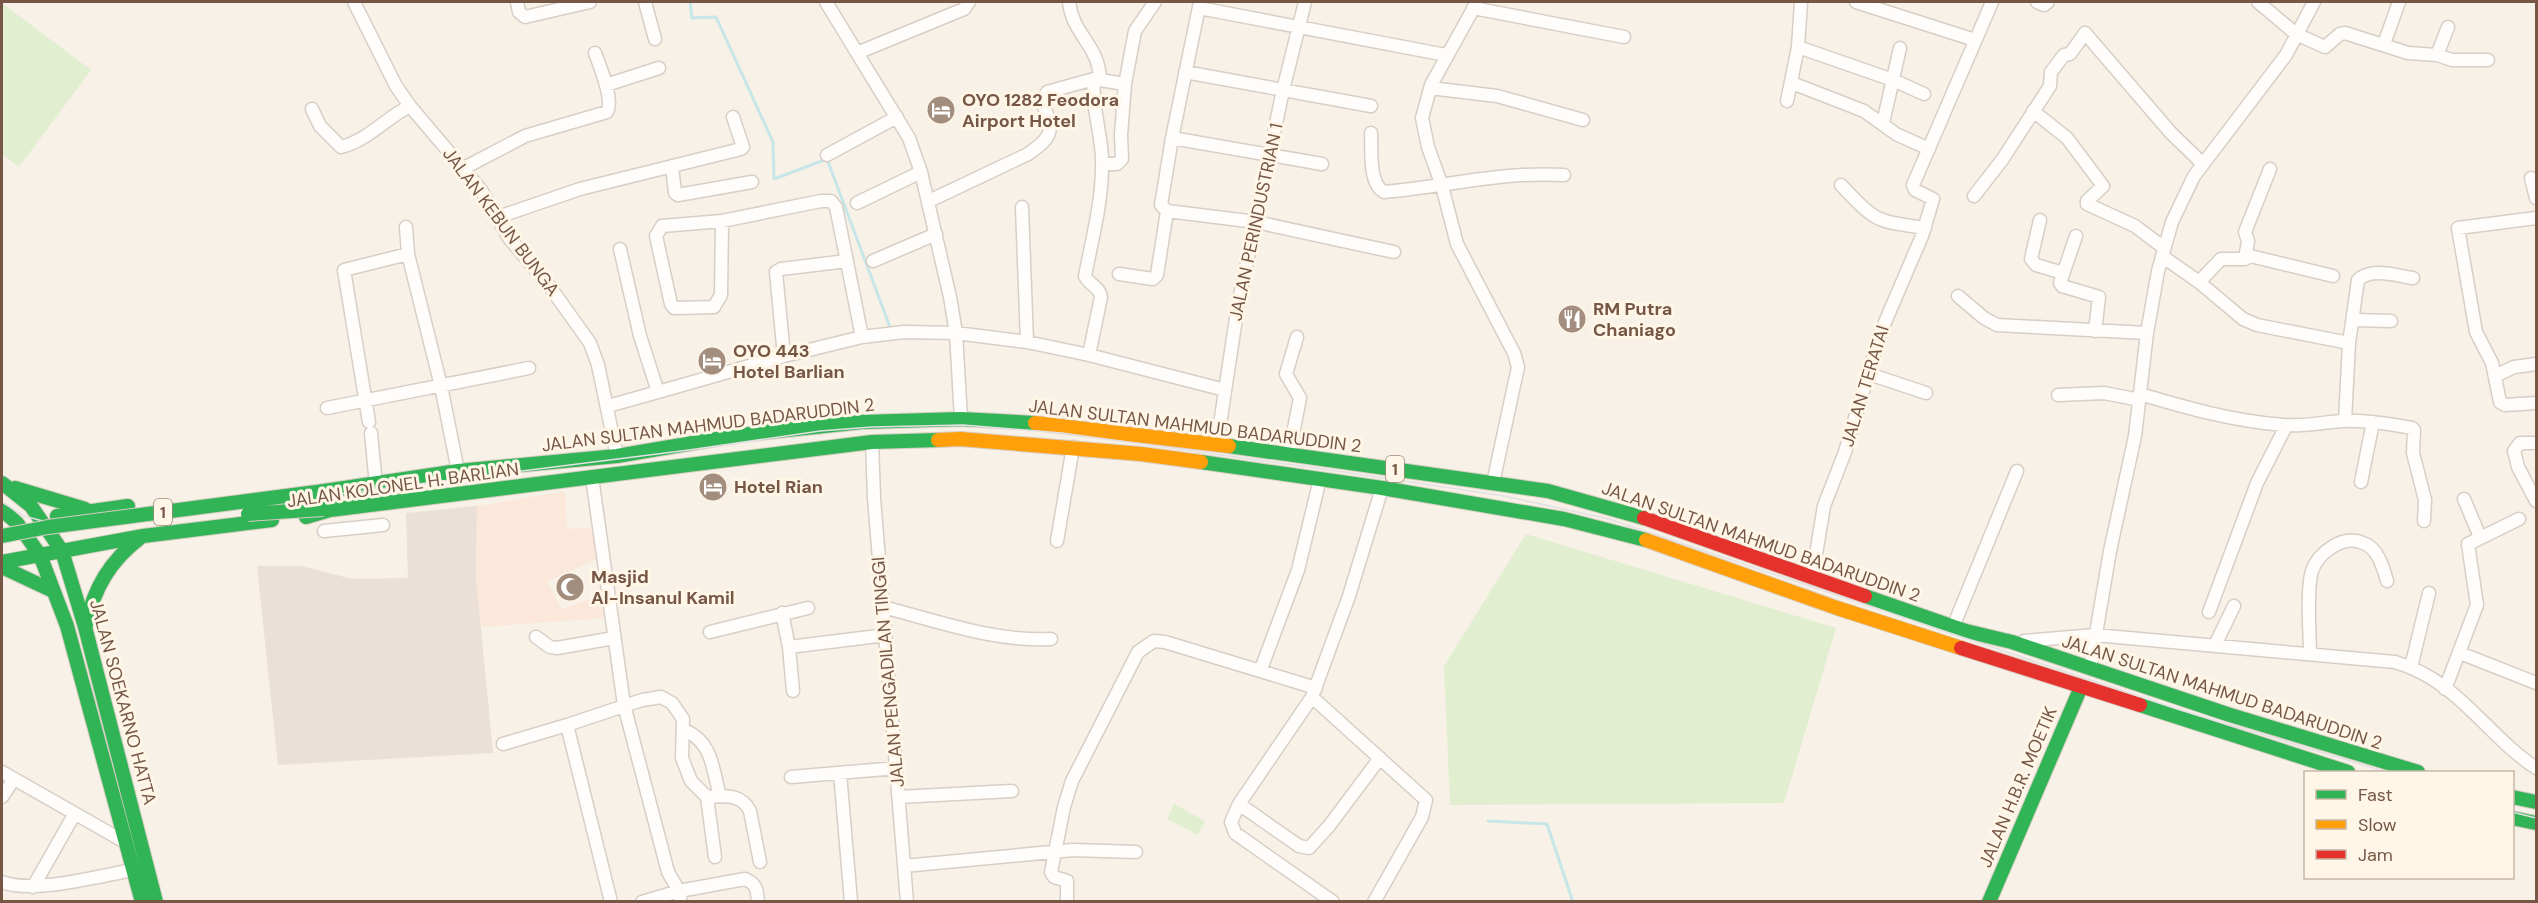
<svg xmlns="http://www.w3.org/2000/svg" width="2538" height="903" font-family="'DM Sans',sans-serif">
	<rect width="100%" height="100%" fill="#f7f1e7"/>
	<!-- commercial -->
	<path fill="#fbe8db" d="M565,491L567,529L595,527L597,559L547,581L562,609L603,595L605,618L481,627L476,577L477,506Z"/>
	<!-- industrial -->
	<path fill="#eae0d8" d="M477,506L476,577L493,753L278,765L257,566H302L352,579L408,578L406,513Z"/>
	<!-- green -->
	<path fill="#e2eed0" d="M2,3L91,70L19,167L2,154Z
		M1526,534L1836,628L1784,803L1450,805L1444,666Z
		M1174,804L1205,821L1198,835L1167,819Z"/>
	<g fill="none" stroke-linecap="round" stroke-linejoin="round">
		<!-- stream -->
		<path stroke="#c7e6e8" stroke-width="3" d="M690,2L692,18L716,17L773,142L774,179L827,159L890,327
			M1488,821L1547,824L1573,902"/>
		<!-- street casing -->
		<g stroke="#d8cec5" stroke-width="15">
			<path id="street" d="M354,2L396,86L410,106L481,190L509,238L550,287L590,343L598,365L617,456
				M517,2L519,12L525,17L590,2
				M645,2L655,39
				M826,2L909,138L921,172L950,297L956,333L961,419
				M1069,2C1073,36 1099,44 1100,80
				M1200,2L1172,138L1161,205L1167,211L1256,222L1394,252
				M1477,2L1431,85L1422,118L1428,147L1442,186L1457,244L1514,353L1518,367L1493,483
				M1856,2L1975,40
				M2037,2L2044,5L2048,2
				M2258,2L2296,34L2325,47L2340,34L2345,33L2408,53L2437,55L2452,60H2488
				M1199,8L1446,55
				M1473,8L1624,37
				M2384,44L2399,2
				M1798,47L1893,80L1924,94
				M857,53L964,9L969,2
				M2437,55L2448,27
				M1185,72L1371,106
				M1792,83L1864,111L1896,134L1929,149
				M606,85L659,68
				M1430,88L1497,96L1583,120
				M1787,101L1798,47L1801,2
				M312,109L320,126L341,147C367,141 387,117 410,106
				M2033,111L2067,138L2103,186L2087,201V204L2135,226L2164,248
				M1883,123L1900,48
				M1371,133C1372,149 1368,183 1384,192C1444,187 1503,171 1564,175
				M1172,138L1322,164
				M827,155L897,117
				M1102,164H1117L1122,159L1121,135L1125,84L1135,31L1155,2
				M672,166L675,193L678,195L752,182
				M464,168L525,136L607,112C614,99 600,67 595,53
				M2531,178L2536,198
				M1841,185C1876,222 1875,221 1925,228
				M1974,196L2002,160L2050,86L2051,72L2064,55L2070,54L2085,33L2171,133L2202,163
				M929,201L1028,154C1054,136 1054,130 1042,102L1047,92L1094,79L1125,84
				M857,203L921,172
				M1022,207L1027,342L1089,355L1225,390
				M498,217L580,189L741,149L743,147L733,117
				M2536,218L2458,228L2476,332L2492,363L2500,402L2505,405L2536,403
				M2040,220L2031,259L2036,265L2063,273
				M722,221L721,295L714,307L674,308L671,304L656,236L662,226L722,221L821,201H831L836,207L862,337
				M406,227L408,254L441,386L458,471
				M2076,236L2060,283L2062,286L2099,297L2095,331
				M2246,255L2333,276
				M2162,256L2199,282L2243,319L2257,325L2349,343
				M873,261L936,234
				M1119,274L1153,279L1157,275L1167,211
				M2199,282L2221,259H2245L2248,241L2245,232L2270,169
				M1958,296L1984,318L1997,325L2147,333
				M2353,320L2391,321
				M1089,355L1101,297C1100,287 1089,285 1085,276C1092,239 1103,199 1102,161C1102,134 1091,106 1094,79
				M784,356L776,272L781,269L847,261
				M1869,374L1926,393
				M2495,376L2514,367L2536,364
				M658,392L784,356L862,337L904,332L956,333L1027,342
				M2140,394C2187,408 2233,421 2283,425C2303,427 2324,422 2343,421C2366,420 2389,424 2412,428L2414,430L2413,453L2425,500L2424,521
				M2058,395L2104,393L2140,400
				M608,406L658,392L640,336L620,249
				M327,408L529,368
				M2345,421L2349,343L2358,280C2372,267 2397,276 2413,278
				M369,422L344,270L408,254
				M371,433L376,485
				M872,442L874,498L907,902
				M2536,443H2520L2514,451L2518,467L2536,501
				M1217,444L1238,305L1283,90L1305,2
				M1289,454L1300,398L1286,374L1297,337
				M592,477L624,705L668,872L679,891L681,902
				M2361,482L2373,422
				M2464,499L2480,537
				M324,531L383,525
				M1057,541L1073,447
				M1812,578L1824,506L1845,452L1880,334L1922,236L1933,199L1915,190L1913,185L1992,2
				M883,607C937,621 995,642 1051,639
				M2209,612L2257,483L2286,426
				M782,613L789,647L793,691
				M1953,627L2017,471
				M710,632L808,608
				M536,637L550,647L557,648L614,638
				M2024,641L2095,635L2395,662C2458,680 2486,735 2536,768
				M2215,645L2234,606
				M789,647L886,635
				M2460,653L2536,683
				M2310,654C2310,632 2306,591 2312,571C2318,553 2343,534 2363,543C2378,548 2383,567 2387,581
				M2411,667L2429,593
				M1261,669L1298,570L1320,479
				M2090,669L2110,551L2135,436L2147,333L2158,271L2172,222L2194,176L2286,55L2314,2
				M2445,689L2477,605L2468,544L2519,519
				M1312,697L1426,800L1422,817L1374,902
				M567,725L611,902
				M684,730C713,742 712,768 720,796
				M503,744L567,725L642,700L661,697L672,703L683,719L682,758L691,781L707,797C724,796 741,793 750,811L760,862
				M2,772L125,842
				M840,773L851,902
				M791,777L897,768
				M2,797L14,779
				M707,797L715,857
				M899,797L1012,791
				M1239,804L1299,846L1309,848L1329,826L1380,758
				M904,866L1073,850L1136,852
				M2,882C34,894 98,876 133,870
				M33,887L74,815
				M642,902L679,891L745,879C757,884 757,890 758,902
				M1067,902V881L1054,877L1051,872L1064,807L1072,781L1138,652L1154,641L1165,642L1316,688
				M1333,902L1235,833L1231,822L1239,804L1312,697L1349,596L1382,488"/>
		</g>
		<!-- fast casing -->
		<g stroke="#d8cdc3" stroke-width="16">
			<path id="fast" d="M1229,446L1548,491L1644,518
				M1201,462L1382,488L1564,519L1646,540
				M2,483L31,506L62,551L85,627L156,902
				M15,488L85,509
				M324,491L458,471L617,456L740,435L862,422L961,419L1035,423
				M2,510L17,523L40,555L67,626L142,902
				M57,516L128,506
				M306,517L330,510L872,442L938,440
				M2,562L143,536L272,520
				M2,567L53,591
				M1865,596L1966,631L2012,642L2227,714L2418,772
				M86,625C94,588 110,561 140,538
				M2140,705L2348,772
				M2512,797L2536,802
				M2512,818L2536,823
				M1989,902L2081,687"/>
		</g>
		<!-- slow casing -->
		<g stroke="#d8cdc3" stroke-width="16">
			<path id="slow" d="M1035,423L1229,446
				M938,440L960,439L1141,454L1201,462
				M1646,540L1837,608L1961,648"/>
		</g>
		<!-- jam casing -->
		<g stroke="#d8cdc3" stroke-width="16">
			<path id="jam" d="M1644,518L1865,596
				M1961,648L2140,705"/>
		</g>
		<!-- street -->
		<use href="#street" stroke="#fefdfb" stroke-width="12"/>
		<!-- fast -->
		<use href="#fast" stroke="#30b455" stroke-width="14"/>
		<!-- slow -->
		<use href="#slow" stroke="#ff9f0a" stroke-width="14"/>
		<!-- jam -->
		<use href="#jam" stroke="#e5322d" stroke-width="14"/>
		<!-- tram -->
		<path stroke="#e4e1e4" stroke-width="1.5" d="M2,502L24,516L69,528L689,450L820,431L872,427L963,425L1062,433L1323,469L1504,496L1609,519L2177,709L2387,772
			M2512,812L2536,818"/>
		<!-- fast-bridge casing -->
		<g stroke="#d6ccc3" stroke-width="16" stroke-linecap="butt">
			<path id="fast-bridge" d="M248,514L323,509
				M2,536L48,527L324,491"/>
		</g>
		<!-- fast-bridge -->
		<use href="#fast-bridge" stroke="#30b455" stroke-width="14"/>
	</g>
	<!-- icons -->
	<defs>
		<g id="hotel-disc" transform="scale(1.5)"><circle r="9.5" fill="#a38d7e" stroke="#fff6e7"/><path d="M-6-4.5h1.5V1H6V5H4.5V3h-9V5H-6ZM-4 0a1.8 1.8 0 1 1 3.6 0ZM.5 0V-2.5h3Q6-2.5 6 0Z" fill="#fff"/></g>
		<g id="restaurant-disc" transform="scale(1.5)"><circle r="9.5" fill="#a38d7e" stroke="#fff6e7"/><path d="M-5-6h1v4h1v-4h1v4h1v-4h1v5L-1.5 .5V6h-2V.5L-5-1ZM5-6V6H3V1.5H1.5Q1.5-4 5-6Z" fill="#fff"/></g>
		<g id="mosque-disc" transform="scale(1.5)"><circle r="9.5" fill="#a38d7e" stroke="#fff6e7"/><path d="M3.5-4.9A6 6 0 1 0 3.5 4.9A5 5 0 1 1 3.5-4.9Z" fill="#fff"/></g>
	</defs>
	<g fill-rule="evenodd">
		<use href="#hotel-disc" x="941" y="110"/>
		<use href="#restaurant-disc" x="1572" y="319"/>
		<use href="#hotel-disc" x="712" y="361"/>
		<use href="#hotel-disc" x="713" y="487"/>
		<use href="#mosque-disc" x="570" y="587"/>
	</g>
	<g text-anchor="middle" stroke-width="6" stroke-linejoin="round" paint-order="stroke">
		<!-- shield labels -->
		<g fill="#fff6e7" stroke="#9f8776" stroke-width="1.5">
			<rect x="1386" y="456" width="18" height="26" rx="4.5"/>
			<rect x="154" y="499" width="18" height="26" rx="4.5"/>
		</g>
		<g font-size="16" font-weight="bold" fill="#765746">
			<text x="1395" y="475">1</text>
			<text x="163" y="518">1</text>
		</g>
		<!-- poi labels -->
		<g font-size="18" font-weight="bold" fill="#765746" stroke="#fff6e7" text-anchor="start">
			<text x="962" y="106">OYO 1282 Feodora<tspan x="962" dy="21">Airport Hotel</tspan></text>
			<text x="1593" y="315">RM Putra<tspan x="1593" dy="21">Chaniago</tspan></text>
			<text x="733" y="357">OYO 443<tspan x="733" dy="21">Hotel Barlian</tspan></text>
			<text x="734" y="493">Hotel Rian</text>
			<text x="591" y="583">Masjid<tspan x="591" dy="21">Al-Insanul Kamil</tspan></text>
		</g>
		<!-- street labels -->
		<g font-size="18" fill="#765746" stroke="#fff6e7">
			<text transform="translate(501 222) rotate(53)" y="6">JALAN KEBUN BUNGA</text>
			<text transform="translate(1256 222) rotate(-78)" y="6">JALAN PERINDUSTRIAN 1</text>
			<text transform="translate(1865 386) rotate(-73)" y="6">JALAN TERATAI</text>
			<text transform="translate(708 425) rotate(-7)" y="6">JALAN SULTAN MAHMUD BADARUDDIN 2</text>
			<text transform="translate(1195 426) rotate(7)" y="6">JALAN SULTAN MAHMUD BADARUDDIN 2</text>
			<text transform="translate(403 485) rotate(-8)" y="6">JALAN KOLONEL H. BARLIAN</text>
			<text transform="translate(1761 542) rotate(19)" y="6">JALAN SULTAN MAHMUD BADARUDDIN 2</text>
			<text transform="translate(888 672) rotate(-95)" y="6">JALAN PENGADILAN TINGGI</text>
			<text transform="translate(2222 692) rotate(18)" y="6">JALAN SULTAN MAHMUD BADARUDDIN 2</text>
			<text transform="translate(123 702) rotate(75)" y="6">JALAN SOEKARNO HATTA</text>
			<text transform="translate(2018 787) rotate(-67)" y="6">JALAN H.B.R. MOETIK</text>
		</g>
	</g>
	<!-- border -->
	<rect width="2538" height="903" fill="none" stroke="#765746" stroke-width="6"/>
	<!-- legend -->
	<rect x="2304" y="771" width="210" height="108" fill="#fff6e7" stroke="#c8b6a7" stroke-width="1.5"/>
	<rect x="2316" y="790" width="30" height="9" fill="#30b455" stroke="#c8b6a7" stroke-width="1.5"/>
	<text x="2358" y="801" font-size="18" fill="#765746">Fast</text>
	<rect x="2316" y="820" width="30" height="9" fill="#ff9f0a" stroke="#c8b6a7" stroke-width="1.5"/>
	<text x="2358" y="831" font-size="18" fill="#765746">Slow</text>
	<rect x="2316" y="850" width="30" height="9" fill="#e5322d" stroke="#c8b6a7" stroke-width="1.5"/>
	<text x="2358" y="861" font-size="18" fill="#765746">Jam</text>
</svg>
